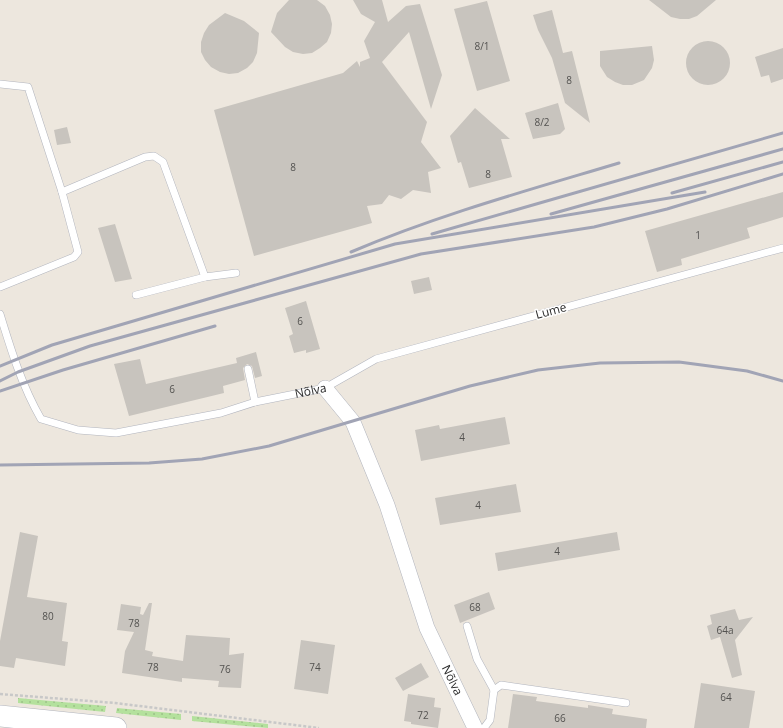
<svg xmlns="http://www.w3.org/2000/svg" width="783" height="728" font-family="'Open Sans',sans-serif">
	<defs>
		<pattern id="grass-dots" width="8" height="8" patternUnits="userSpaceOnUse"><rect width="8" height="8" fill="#b4e19d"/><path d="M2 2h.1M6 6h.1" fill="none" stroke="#9bc187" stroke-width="1.8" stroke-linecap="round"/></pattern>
	</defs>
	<rect width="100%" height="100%" fill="#ede7de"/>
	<!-- grass -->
	<path fill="url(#grass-dots)" d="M18,698L106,706L105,712L18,703Z
		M117,708L181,714V720L116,713Z
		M192,716L268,724V728L192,721Z"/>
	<!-- building -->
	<path fill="#c8c4be" d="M289,0H317L325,6L330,15L332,24L331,33L327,42L320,48L312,53L303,54L293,52L285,47L271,32L277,13Z
		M353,0H382L388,22L406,6L420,4L442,75L431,109L409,32L382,62L427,122L421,142L441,168L428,172L431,193L413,190L401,199L389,195L382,204L367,206L372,223L254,256L214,110L343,73L357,61L360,67V62L370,58L364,41L375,22L361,14Z
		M649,0H716L697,16L689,19H680L671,17Z
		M487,1L510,81L477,91L454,9Z
		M552,10L563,53L572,51L590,123L565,103L552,58L538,30L533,15Z
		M225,13L244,21L259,33L257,53L253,62L247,68L238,73L229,74L220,72L211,67L205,60L201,52V42L204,33L209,25Z
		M686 63a22 22 0 1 1 44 0a22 22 0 1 1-44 0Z
		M652,46L654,60L652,68L644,80L632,85H623L615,82L607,77L600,66V51Z
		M783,48V79L771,83L769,75L761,77L755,57Z
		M558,103L565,129L560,134L533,139L525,113Z
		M475,108L510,139H501L512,177L469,188L461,162L458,163L450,136Z
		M67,127L71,143L57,145L54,130Z
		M783,192V217L747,228L750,238L681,259L682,265L657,272L645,231Z
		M115,224L132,279L115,282L98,228Z
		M429,277L432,290L414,294L411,281Z
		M306,301L320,349L306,353V350L294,353L289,336L293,334L285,308Z
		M256,352L262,376L255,378L252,366L247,364L243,368L245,380L223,386L224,393L129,416L114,364L140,359L146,384L237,363L236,358Z
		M505,417L510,444L421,461L415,430L439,425L440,429Z
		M516,484L521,512L440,525L435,498Z
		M20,532L38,536L27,597L67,603L62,641L68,642L65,666L16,658L14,668L0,666V641Z
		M617,532L620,550L498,571L495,553Z
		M489,592L495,609L460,623L454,605Z
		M149,603H152L145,650L153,652L152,656L183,661L186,635L230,638L229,655L244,653L241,688L218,687L219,681L182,678V682L122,673L125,651L134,632L117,630L121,604L141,607L140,614L143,615Z
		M735,609L739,620L753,617L735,640L742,675L732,678L720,637L711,640L707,626L712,624L710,615Z
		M301,640L335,645L328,694L294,689Z
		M421,663L429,677L403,691L395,678Z
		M701,683L755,691L749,728H694Z
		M408,694L435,698L434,707L441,708L438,728L411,724V722L404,721Z
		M513,694L537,697L536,701L588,708V705L613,709L612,714L647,719L646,728H508Z"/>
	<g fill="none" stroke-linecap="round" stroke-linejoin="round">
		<!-- lane casing -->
		<g stroke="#b2b5be" stroke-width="8">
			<g id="lane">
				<path d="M0,84L28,87L62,192"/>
				<path d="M0,287L74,257L78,252L62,192L145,157L154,156L163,162L205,277L236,273"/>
				<path d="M136,295L205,277"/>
				<path id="s1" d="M0,314C11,350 22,386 41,419L78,430L116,433L221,413L255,402L325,388L376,359L783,248"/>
				<path d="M248,369L255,402"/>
				<path d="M467,626L477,659L494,690"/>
				<path d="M484,728L490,720L494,690L501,685L626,703"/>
			</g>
		</g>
		<!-- street casing -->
		<g stroke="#b2b5be" stroke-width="16">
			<g id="street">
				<path id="s2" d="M325,388L353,422L387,505L427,628L475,728"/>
			</g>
		</g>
		<!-- secondary casing -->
		<g stroke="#b2b5be" stroke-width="22">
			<path id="secondary" d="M0,716L116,728"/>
		</g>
		<!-- path -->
		<path stroke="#c8c8c8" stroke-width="2.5" stroke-dasharray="3 2" stroke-linecap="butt" d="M0,694L115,703L319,728"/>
		<!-- lane -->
		<use href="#lane" stroke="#fff" stroke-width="7"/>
		<!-- street -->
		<use href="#street" stroke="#fff" stroke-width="15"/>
		<!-- secondary -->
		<use href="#secondary" stroke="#fff" stroke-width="21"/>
		<!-- rail -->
		<path stroke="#a1a4b5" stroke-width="3" d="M672,193L783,162
			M551,214L783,149
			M432,234L783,133
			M351,252C438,215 529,190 619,163
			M0,366L52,345L395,244L705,192
			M0,381L18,372L90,346L421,254L594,227L667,209L783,174
			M0,391L63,370L215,326
			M0,465L149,463L202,459L269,446L470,386L538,370L600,363L679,362L747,371L783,381"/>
	</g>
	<g text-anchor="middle" stroke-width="3" stroke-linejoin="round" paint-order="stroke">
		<!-- number labels -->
		<g font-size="10" fill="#535250">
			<text x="482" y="50">8/1</text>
			<text x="569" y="84">8</text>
			<text x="542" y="126">8/2</text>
			<text x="293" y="171">8</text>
			<text x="488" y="178">8</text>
			<text x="698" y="239">1</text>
			<text x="300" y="325">6</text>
			<text x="172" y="393">6</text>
			<text x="462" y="441">4</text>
			<text x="478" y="509">4</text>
			<text x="557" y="555">4</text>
			<text x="475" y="611">68</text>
			<text x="48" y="620">80</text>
			<text x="134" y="627">78</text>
			<text x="725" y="634">64a</text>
			<text x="153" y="671">78</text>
			<text x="315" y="671">74</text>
			<text x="225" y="673">76</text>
			<text x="726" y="701">64</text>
			<text x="423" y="719">72</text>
			<text x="560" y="722">66</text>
		</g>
		<!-- street labels -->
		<g font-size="12" fill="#2c2c2c" stroke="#fff">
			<text transform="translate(551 311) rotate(-15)" y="4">Lume</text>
			<text dy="4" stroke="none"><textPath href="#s1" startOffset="389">Nõlva</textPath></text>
			<text dy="4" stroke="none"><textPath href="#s2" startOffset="321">Nõlva</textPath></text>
		</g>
	</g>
</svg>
